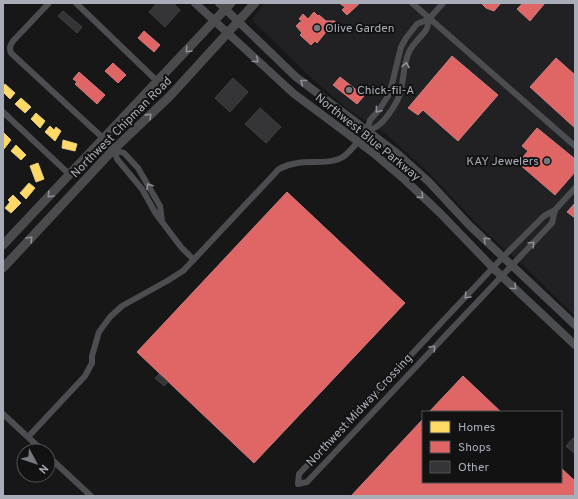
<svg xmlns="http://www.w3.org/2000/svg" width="578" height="499" font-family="Overpass,sans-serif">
	<rect width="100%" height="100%" fill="#171718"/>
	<!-- built -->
	<path fill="#212123" d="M264,3H575V316L525,267L480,227L431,175L386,134L347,109L309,76L252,20Z"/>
	<!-- homes -->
	<path fill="#ffd966" stroke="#e5cc7f" d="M5,84L15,93L10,99L3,92V87Z
		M21,98L31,107L25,113L15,104Z
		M36,113L45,121L40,128L31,119Z
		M50,126L54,130L56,127L61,131L55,141L45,132Z
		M3,132L11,140L4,149L3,148Z
		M63,140L77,144L75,151L62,148Z
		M16,145L26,155L21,160L11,151Z
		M38,163L44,179L36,182L30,166Z
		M29,183L35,188L26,199L20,193Z
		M13,195L21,203L11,213L5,208L10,202L8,200Z"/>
	<!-- shops -->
	<path fill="#e06666" stroke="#d07b7f" d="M339,3H360L347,15L342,10L345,7Z
		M481,3H501L494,11L486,8Z
		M523,3H545L530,21L517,9Z
		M314,12L318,16L319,15L326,21H335V29H329V32H326L317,43L315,41L311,45L300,35L302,33L296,26L300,22H303L299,19L303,14L308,19Z
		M144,31L160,45L154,52L138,38Z
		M452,56L498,95L458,141L423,110L418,115L408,108Z
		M556,58L575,75L573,79L575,81V128L530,87Z
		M113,63L126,75L118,83L105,71Z
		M79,72L105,95L97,104L75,84L77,82L73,79Z
		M340,77L364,96L357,104L333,85Z
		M537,128L575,159V172L555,195L518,163L528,151L522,146Z
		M287,192L405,303L254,463L137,352Z
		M575,203V218L567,212Z
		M463,376L501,412H429Z
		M423,419V482H561V468L575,481V496H351Z"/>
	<!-- building -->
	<path fill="#353537" stroke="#404144" d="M157,3H173L180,10L165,27L149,12Z
		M63,11L82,27L77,33L58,16Z
		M233,78L248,92L230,112L215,98Z
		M260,108L281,127L266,143L245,124Z
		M159,374L168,382L164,386L155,378Z
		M575,436V454L566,446Z"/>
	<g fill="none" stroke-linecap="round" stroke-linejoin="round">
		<!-- minor -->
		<path stroke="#4c4d50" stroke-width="6" d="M49,3L13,41C10,46 9,48 11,53L104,139L114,150L117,159L142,189L156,214L181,247L194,260
			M76,3L158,82
			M412,3L575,146
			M3,112L69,174
			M367,131L370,120L379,110L388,96L392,84L401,47L406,38L417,24L429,19L443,3
			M114,150L124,153L138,168L160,206L162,221
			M555,210L552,223L307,482L298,484L299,474L503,257L544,216L555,210L575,188
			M3,414L43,451
			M28,437L85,376L92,363V356L99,332L110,317L122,306L167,281L183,271L279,169C302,157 319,166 339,159C348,156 356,143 363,136C368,130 375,129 380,124C387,118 397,103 400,94C404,80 403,65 409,52C413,43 424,35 427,28C428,26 428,22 429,19
			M48,456L91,496"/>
		<!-- tertiary -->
		<path stroke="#4c4d50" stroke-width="8" d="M195,3L293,93L372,152L405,180L440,213L493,268L575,345
			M219,3L296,77L398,154L429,182L469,225L575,325"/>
		<!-- secondary -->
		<path stroke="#4b4b4e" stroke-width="9" d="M3,245L231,3
			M3,268L111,152L170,96L255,3"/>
	</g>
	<!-- one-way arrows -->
	<defs><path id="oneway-chevron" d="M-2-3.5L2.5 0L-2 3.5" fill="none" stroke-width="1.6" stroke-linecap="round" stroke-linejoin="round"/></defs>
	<g stroke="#8d9098">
		<use href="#oneway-chevron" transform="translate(188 50) rotate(133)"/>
		<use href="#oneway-chevron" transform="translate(149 116) rotate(-44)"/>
		<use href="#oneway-chevron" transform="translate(50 195) rotate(133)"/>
		<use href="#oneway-chevron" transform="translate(30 239) rotate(-47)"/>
	</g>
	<g stroke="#8d9099">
		<use href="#oneway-chevron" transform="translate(256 60) rotate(42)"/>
		<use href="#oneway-chevron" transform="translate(406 65) rotate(-80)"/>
		<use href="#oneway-chevron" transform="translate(303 82) rotate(-142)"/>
		<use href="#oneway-chevron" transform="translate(378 110) rotate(128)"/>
		<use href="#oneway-chevron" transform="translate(149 186) rotate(-122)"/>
		<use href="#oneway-chevron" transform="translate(421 196) rotate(44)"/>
		<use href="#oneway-chevron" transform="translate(486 240) rotate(-137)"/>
		<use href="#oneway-chevron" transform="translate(532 244) rotate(-46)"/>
		<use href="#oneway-chevron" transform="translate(514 287) rotate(43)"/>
		<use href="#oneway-chevron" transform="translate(467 296) rotate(133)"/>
		<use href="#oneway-chevron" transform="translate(433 348) rotate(-47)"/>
	</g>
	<!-- markers -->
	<g fill="#767880" stroke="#121213" stroke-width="1.5">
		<circle cx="317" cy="28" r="4"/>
		<circle cx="349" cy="90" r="4"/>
		<circle cx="547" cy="161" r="4"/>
	</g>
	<g text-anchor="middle" stroke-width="4" stroke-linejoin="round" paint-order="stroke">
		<!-- poi labels -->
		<g font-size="12" fill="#a9adb8" stroke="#121213" text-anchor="start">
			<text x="325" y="32">Olive Garden</text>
			<text x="357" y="94">Chick-fil-A</text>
			<text x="539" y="165" text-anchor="end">KAY Jewelers</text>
		</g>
		<!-- street labels -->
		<g font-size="12" fill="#a9adb8" stroke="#121213">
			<text transform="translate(121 127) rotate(-45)" y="4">Northwest Chipman Road</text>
			<text transform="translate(368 137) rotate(39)" y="4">Northwest Blue Parkway</text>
			<text transform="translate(359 410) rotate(-47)" y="4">Northwest Midway Crossing</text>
		</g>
	</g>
	<!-- border -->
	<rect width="578" height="499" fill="none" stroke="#a9adb8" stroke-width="8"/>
	<!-- legend -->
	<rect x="422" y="411" width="140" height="72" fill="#121213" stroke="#4e5055"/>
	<rect x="430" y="421" width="20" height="12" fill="#ffd966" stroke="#4e5055"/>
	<text x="458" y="431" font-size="12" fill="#a9adb8">Homes</text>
	<rect x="430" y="441" width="20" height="12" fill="#e06666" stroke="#4e5055"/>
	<text x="458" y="451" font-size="12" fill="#a9adb8">Shops</text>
	<rect x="430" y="461" width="20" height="12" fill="#353537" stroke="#4e5055"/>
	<text x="458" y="471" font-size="12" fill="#a9adb8">Other</text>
	<!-- north arrow -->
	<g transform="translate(36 463) rotate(130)"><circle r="19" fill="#121213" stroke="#4e5055"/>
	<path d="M0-3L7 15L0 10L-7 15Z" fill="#767880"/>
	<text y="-6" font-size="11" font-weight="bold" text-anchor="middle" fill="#a9adb8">N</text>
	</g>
</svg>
